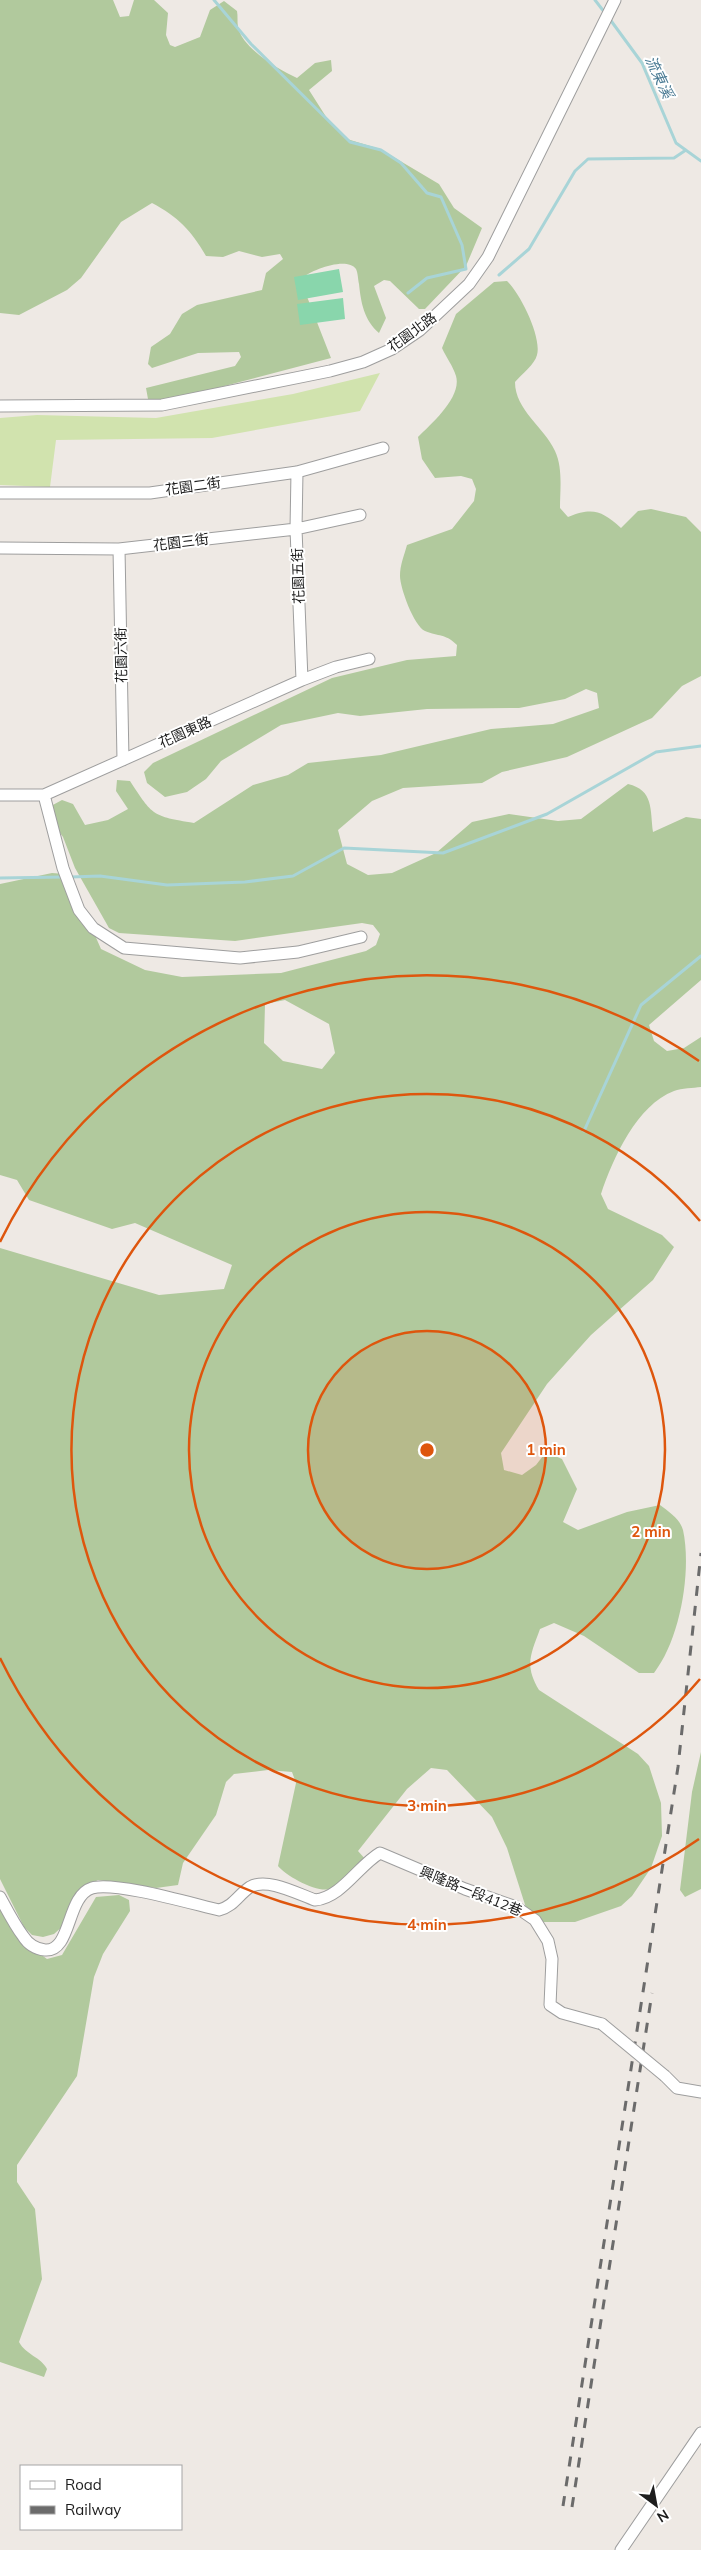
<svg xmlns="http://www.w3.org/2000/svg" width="701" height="2550" font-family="Mulish,'Noto Sans TC',sans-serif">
	<rect width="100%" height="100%" fill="#eee9e4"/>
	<!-- grass -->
	<path fill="#d1e3ae" d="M380,373L360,411L212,438L56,440L50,487L0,485V418L37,415L156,418L293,394Z"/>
	<!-- forest -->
	<path fill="#b1c99d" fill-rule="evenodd" d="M0,0H113L120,17L129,16L134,0H154L168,13L166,35L170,45L175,47L200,37L210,10L224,1L237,11C238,16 237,22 238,27C242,48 279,70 297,78L315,63L331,60L332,71L309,90L330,123L347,139L380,149L439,184L454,208L482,228L466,266L425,309H419L390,281L384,280L374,286L386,318L379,333C364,320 361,303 359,284C358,280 358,273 356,269C347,256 311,270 302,278L304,289L331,358L167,401L148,399L146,388L235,366L241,357L239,352L198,353L152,368L148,364L151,347L170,334L182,314L197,305L262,290L266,273L283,259L280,254L262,257L239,251L223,257L206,256C191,230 178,217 152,203L121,222L81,278L67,290L19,315L0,313Z
		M507,281C520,293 542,337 537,355C535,364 521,375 515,382C515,410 544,427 555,451C563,468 560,490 560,508L568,517C593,507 602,511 621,528L638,511L651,509L686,517L701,532V676L682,686L652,718L567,757L502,772L482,783L403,788L372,801L338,830L347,864L368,875L392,873L436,853L472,822L509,814L558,821L581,819L628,784C654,790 650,810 653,832L686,817L701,819V980L649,1025L654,1041L667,1051L684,1048L701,1037V1087C693,1088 682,1088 674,1091C637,1105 613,1158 601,1194L608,1209L662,1235L674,1247L653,1280L591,1335L547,1384L501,1453L504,1470L522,1475L536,1465L546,1452L562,1459L577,1489L563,1522L578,1530L627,1512L660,1505C669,1512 680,1519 683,1530C692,1571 680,1640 654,1673H639L584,1636L554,1623L540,1629C531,1654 524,1665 539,1690L638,1754L649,1766L661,1803L662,1836L651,1868L632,1896L621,1906L575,1922H543L527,1911L507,1848L492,1817L447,1770L431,1768L407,1789L358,1851L366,1860C359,1871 344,1885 330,1889C317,1893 286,1876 278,1866L296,1783L292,1772L268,1770L234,1774L226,1782L216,1815L183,1863L178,1885L156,1888L98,1880L86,1886L63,1926L54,1934L43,1937L32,1935L24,1927L0,1879V1248L159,1295L224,1289L232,1265L135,1223L112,1229L29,1200L17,1180L0,1175V884L52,873L65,874L72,883L101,949L145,970L182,977L281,973L366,951L376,945L380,934L373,925L362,923L235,941L119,933L109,928L75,868L63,837L50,819L51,806L62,800L73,804L85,825L108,820L128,809L116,791L117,780L130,781C153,816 152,816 194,823L253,785L288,775L308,763L381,755L491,729L553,724L599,708L597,693L586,689L565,699L519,708L427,709L360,716L338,713L281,725L221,761L206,779L187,792L165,797L147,783L144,772L153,763L332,678L407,660L456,656L457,645C445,633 439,637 425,631C414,626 400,588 400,576C400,565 404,556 407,545L452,529L474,501L476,489L472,479L461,476L435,478L422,459L418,437C432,423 462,397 456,376C453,366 446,357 442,348L456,314L494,282ZM285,1000L329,1024L335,1053L322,1069L283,1061L264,1043L265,1004Z
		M701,1752V1889L685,1897L680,1890L692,1792Z
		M119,1895L129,1900L130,1911L103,1954L94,1977L77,2076L17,2165V2182L35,2209L42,2279L19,2342C26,2355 41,2357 47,2369L44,2377L0,2362V1905L28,1945L47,1959L62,1955L96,1897Z"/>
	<!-- pitch -->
	<path fill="#89d6ac" d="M339,269L343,292L298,300L294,277Z
		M343,298L345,319L300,325L297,304Z"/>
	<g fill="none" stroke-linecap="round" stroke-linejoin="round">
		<!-- stream -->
		<path stroke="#a8d4d7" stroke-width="3" d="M214,0L251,44L350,142L381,150L401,163L427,193L441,197L462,245L466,269L427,278L408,293
			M595,0L605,13
			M609,18L642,63L676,143L701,161
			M499,275L529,249L575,171L588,159L674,158L686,150
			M71,877L100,876L167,885L245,882L293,876L344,848L443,853L547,814L656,752L701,746
			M0,878L64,877
			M584,1131L641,1005L701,956"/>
		<!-- minor casing -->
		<g stroke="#9e9e9e" stroke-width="13">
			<path id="minor" d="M0,406L162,405L330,371L363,362L392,349L420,330L469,284L488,257L615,0
				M297,472L296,529L302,680
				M0,493H150L297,472L383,448
				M0,548L119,549L296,529L360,515
				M119,549L123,760
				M0,795H44L302,680L336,667L369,659
				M44,795L63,868L79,910L93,928L124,948L240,958L298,952L361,937
				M0,1897C7,1910 14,1924 23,1936C28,1944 36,1949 45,1950C72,1952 66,1896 92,1888C114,1881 193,1904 219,1910C234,1906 238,1895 250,1887C267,1877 298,1894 315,1900C341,1898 359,1865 380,1853L465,1889L516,1907L535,1920L548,1941L552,1959L550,2005L562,2013L602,2024
				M665,2076L677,2088L701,2092
				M621,2550L701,2433"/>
		</g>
		<!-- minor -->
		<use href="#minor" stroke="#fff" stroke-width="11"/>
		<!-- rail -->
		<path stroke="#6b6b6b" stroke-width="3" stroke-dasharray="10 10" stroke-linecap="butt" d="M563,2506L678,1767L701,1553
			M572,2507L652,1993"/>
		<!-- minor-bridge casing -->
		<g stroke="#9e9e9e" stroke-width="13" stroke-linecap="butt">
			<path id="minor-bridge" d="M602,2024L665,2076"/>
		</g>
		<!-- minor-bridge -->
		<use href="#minor-bridge" stroke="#fff" stroke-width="11"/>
	</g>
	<!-- distance rings -->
	<circle cx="427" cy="1450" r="119" fill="#de560d" fill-opacity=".12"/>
	<g fill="none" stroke="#de560d" stroke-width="2.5">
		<circle cx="427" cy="1450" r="119"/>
		<circle cx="427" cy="1450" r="238"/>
		<path d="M700 1679A356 356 0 1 1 700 1221"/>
		<path d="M699 1839A475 475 0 0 1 0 1658M0 1242A475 475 0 0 1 699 1061"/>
	</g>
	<g text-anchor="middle" stroke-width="4" stroke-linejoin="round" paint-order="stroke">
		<!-- street labels -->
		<g font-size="14" fill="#1d1d1d" stroke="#fff">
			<text transform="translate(412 332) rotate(-36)" y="5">花園北路</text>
			<text transform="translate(193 486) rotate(-8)" y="5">花園二街</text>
			<text transform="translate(181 542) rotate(-7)" y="5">花園三街</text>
			<text transform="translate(298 576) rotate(-92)" y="5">花園五街</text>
			<text transform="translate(121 655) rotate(-91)" y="5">花園六街</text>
			<text transform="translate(185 732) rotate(-24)" y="5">花園東路</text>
			<text transform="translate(471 1891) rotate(22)" y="5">興隆路一段412巷</text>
		</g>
		<!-- water labels -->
		<g font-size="15" font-style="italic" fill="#4c7c95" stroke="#fff">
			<text transform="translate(659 77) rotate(65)" y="5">流東溪</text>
		</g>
	</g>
	<circle cx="427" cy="1450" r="8" fill="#de560d" stroke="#fff" stroke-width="2.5"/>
	<g font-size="15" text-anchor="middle" font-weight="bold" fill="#de560d" stroke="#fff" stroke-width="4" stroke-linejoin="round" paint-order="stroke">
		<text x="546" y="1455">1 min</text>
		<text x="651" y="1537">2 min</text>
		<text x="427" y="1811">3 min</text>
		<text x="427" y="1930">4 min</text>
	</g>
	<!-- legend -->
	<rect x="20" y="2465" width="162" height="65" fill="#ffffff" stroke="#a5a5a5"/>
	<rect x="30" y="2481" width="25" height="8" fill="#ffffff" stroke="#a5a5a5"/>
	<text x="65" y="2490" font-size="15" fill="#1d1d1d">Road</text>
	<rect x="30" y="2506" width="25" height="8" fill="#6b6b6b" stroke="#a5a5a5"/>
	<text x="65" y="2515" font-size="15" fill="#1d1d1d">Railway</text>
	<!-- north arrow -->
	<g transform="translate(656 2505) rotate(148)" stroke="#ffffff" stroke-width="4" paint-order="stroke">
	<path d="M0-4L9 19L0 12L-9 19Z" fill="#1d1d1d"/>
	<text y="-8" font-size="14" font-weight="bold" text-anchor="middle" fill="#1d1d1d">N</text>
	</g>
</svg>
